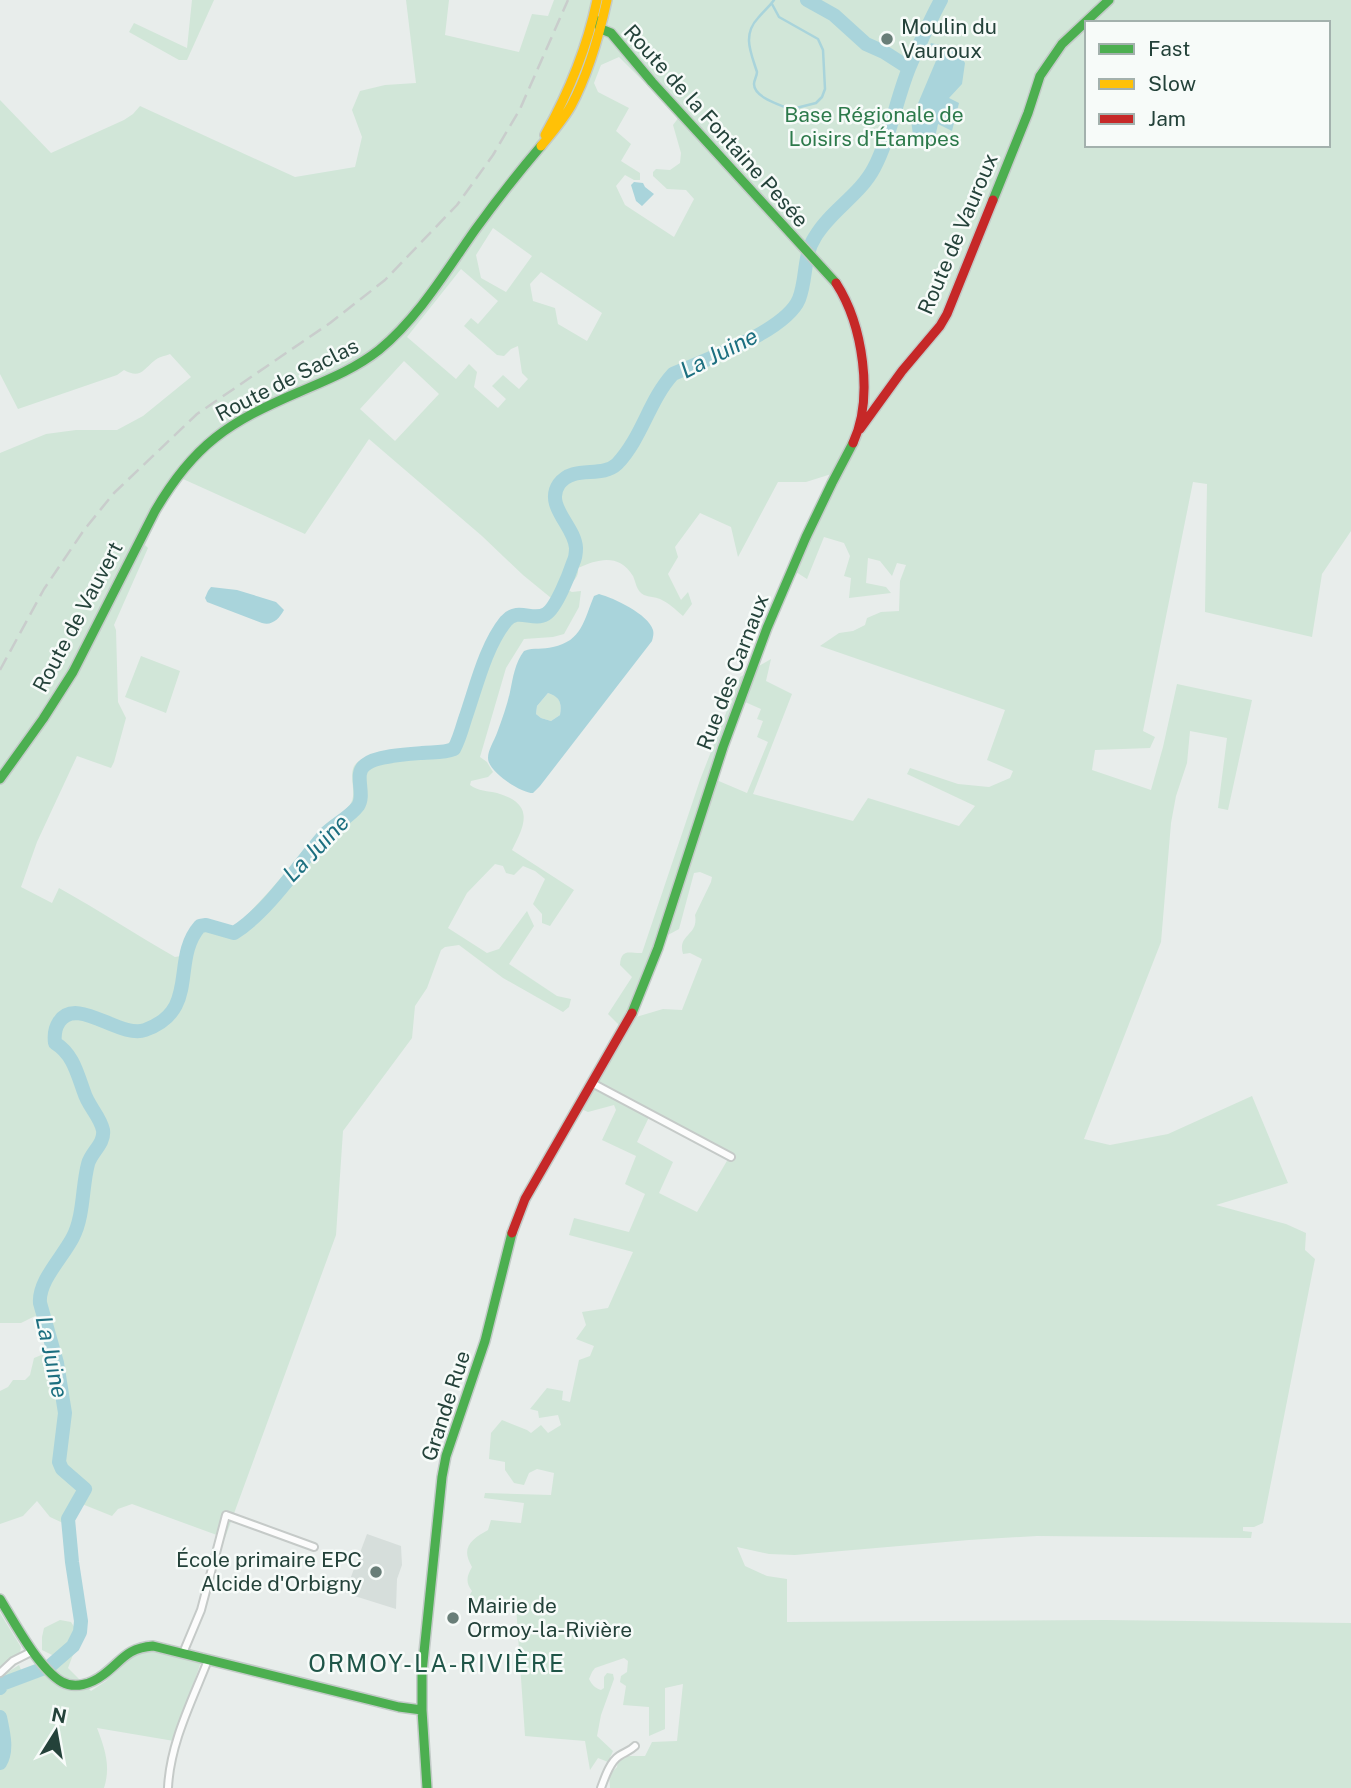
<svg xmlns="http://www.w3.org/2000/svg" width="1351" height="1788" font-family="'Public Sans',sans-serif">
	<rect width="100%" height="100%" fill="#e8edeb"/>
	<!-- built -->
	<path fill="#d6dedb" d="M367,1534L401,1546L402,1565L397,1579L396,1609L345,1593Z"/>
	<!-- green -->
	<path fill="#d1e6d8" fill-rule="evenodd" d="M192,0H214L187,60H179L129,32L134,23L187,48Z
		M406,0H449L445,35L519,52L532,14L548,16L554,0H1351V531L1322,574L1312,637L1205,612L1207,484L1193,482L1143,731L1155,737L1150,748L1095,750L1092,770L1151,790L1163,747L1177,684L1252,700L1228,810L1218,808L1227,738L1190,731L1187,763L1176,796L1171,823L1161,942L1084,1139L1110,1145L1168,1134L1252,1096L1288,1183L1216,1205L1286,1224L1306,1233L1305,1250L1315,1259L1263,1523L1254,1527H1243V1531L1252,1532L1251,1538L1037,1536L969,1540L795,1555L769,1554L737,1547L745,1566L767,1576L787,1579V1622L1105,1620L1351,1623V1788H610L609,1775L617,1767L618,1760L627,1756H645L652,1742L677,1741L683,1684L665,1688V1729L649,1736V1707L623,1705L626,1686L620,1682L621,1676L627,1672L628,1661L624,1658L595,1668L592,1672L589,1679C592,1685 595,1688 601,1690L604,1688V1677L607,1673L613,1674L614,1679L601,1715L597,1736L613,1751L608,1762L598,1758L590,1770L585,1741L525,1736L516,1606L469,1611L466,1602L472,1591C465,1582 467,1576 472,1567C460,1547 472,1539 488,1530L491,1520L521,1523L524,1503L484,1498L485,1493L551,1495L554,1473L537,1469L529,1473L524,1485L514,1483L505,1470V1462L489,1459L491,1433L502,1420L527,1430L531,1433L541,1425L548,1433L561,1425L558,1415L539,1418L538,1411L530,1409L547,1388L563,1391L562,1400L570,1402L579,1360L590,1356L594,1346L576,1339L586,1325L582,1312L608,1308L633,1252L569,1235L574,1218L629,1232L645,1194L625,1184L636,1156L602,1140L616,1110L614,1105L588,1112L581,1109L627,1033L608,1014L632,977L620,965C621,947 631,954 642,953L700,780L740,677L771,659L766,681L792,694L753,794L853,821L868,798L959,826L975,806L907,774L910,768L958,784L989,787L1010,778L1013,771L987,760L1005,710L820,646L839,633L853,631L865,625L867,618L881,612L899,611L900,581L906,565L897,563L892,576L880,561L868,558L866,583L886,587L891,593L849,598L851,578L844,576L850,556L844,543L824,537L807,579L796,572L812,534L844,470L806,482H778L738,557L731,527L700,513L675,547L678,557L668,574L681,600L688,592L692,604L683,616C676,610 669,603 660,599C655,597 649,597 644,595C636,591 636,582 633,576C619,553 598,559 578,568C579,576 575,581 568,584L566,589L572,592L581,591L579,607L564,634L553,637L524,639L506,668L480,757L487,762L493,772L488,777L471,781L470,785C478,791 488,791 497,793C534,804 526,823 512,850L574,890L550,926L542,923V914L533,904L545,879L535,871L523,866L514,875L506,873L503,866L495,864L467,893L448,928L487,953L499,949L527,911L534,926L509,964L557,996L571,999L569,1007L563,1012L503,978L459,945L445,947L441,950L427,988L415,1006L412,1038L343,1131L336,1235L225,1538L132,1504L118,1509L112,1516L82,1504L73,1521L63,1523L50,1517L37,1501L23,1516L0,1524V1391L8,1387L13,1380H25L30,1375L34,1358L56,1349C57,1330 52,1325 35,1316L21,1323H0V453L46,434L76,430H117L143,416L191,377L170,354C165,356 158,357 154,361C143,370 140,379 124,370L117,375L18,409L0,374V100L51,153L124,120L133,114L140,106L295,177L355,167L362,137L352,110L360,91L385,85L416,83ZM1087,23H1328V145H1087ZM619,57L679,117L673,125L681,153L680,163L670,170L656,169L653,172V176L667,189L686,190L694,199L674,237L625,205L616,186L625,175L634,180H640V173L621,161L631,144L616,131L629,108L598,92L594,83L601,65ZM493,228L532,256L506,292L481,278L476,255ZM461,269L498,301L478,324L471,318L464,326L497,355L504,356L511,349L518,346L522,373L528,379L519,389L503,375L492,386L506,399L498,408L474,387L477,372L469,364L456,379L407,337ZM541,272L602,313L587,341L558,324L555,308L533,301L530,284ZM404,361L439,394L395,441L360,409ZM369,439L482,536L523,575L556,602C546,616 544,616 527,615C524,614 520,613 516,614C500,617 489,653 483,667L477,665L452,740C442,751 425,747 411,748C394,749 374,751 359,761C344,771 360,793 349,806C341,815 328,820 320,830C306,846 293,864 279,880C265,897 249,912 235,928C226,929 220,925 212,922C190,917 183,939 181,956L175,957C136,935 99,910 59,888L52,903L21,887L37,842L77,756L111,768L114,762L126,718L118,702L116,630L114,625L148,548L145,545L161,511L183,479L305,534ZM745,702L761,709L757,719L763,721L757,737L768,742L747,793L714,779ZM700,872L712,877L711,882L695,915C699,936 677,934 683,954L690,953L702,959L682,1010L663,1009L636,1017L664,940L668,935L679,929L694,873ZM651,1113L731,1154L697,1212L659,1193L673,1162L637,1142Z
		M141,656L180,671L166,713L125,697Z
		M548,693C560,696 562,703 560,715L551,721L541,718L536,714L537,706Z
		M0,1613L21,1647L20,1653L0,1668Z
		M60,1620L71,1622L80,1636L68,1668L91,1691L106,1681L134,1652H154L201,1662L174,1741L97,1728C105,1749 111,1766 104,1788H0V1674L2,1676L19,1665L25,1679L41,1671L42,1675L57,1666L52,1655L42,1650V1637L44,1628Z"/>
	<!-- water -->
	<path fill="#a9d4db" fill-rule="evenodd" d="M931,43L956,49L965,63L962,84L949,98L959,103L952,131L938,124L934,142L923,143L913,135L911,120L938,56L930,45Z
		M634,182L643,183L645,187L654,194L642,206L636,201L631,185Z
		M211,587L237,590L276,602L284,610C279,619 272,626 262,623L207,602L205,598L208,591Z
		M599,594C614,598 648,614 653,630C654,634 653,637 652,641L540,786L533,793C521,793 488,772 488,758C488,750 494,741 497,733C502,719 507,706 510,692C513,677 515,663 524,651C534,647 543,650 553,647C582,641 584,620 594,596ZM548,693C560,697 562,703 560,715L551,721L541,718L536,714L537,706Z"/>
	<g fill="none" stroke-linecap="round" stroke-linejoin="round">
		<!-- stream -->
		<path stroke="#a9d4db" stroke-width="2.5" d="M772,4L779,17L818,39L823,50L825,89L822,97L816,103L792,109L787,108C778,104 754,97 754,84C754,80 757,76 757,72C751,53 742,35 758,18C764,11 769,7 774,0"/>
		<!-- river -->
		<path stroke="#a9d4db" stroke-width="14" d="M807,0L834,15L866,44L884,52L909,68
			M0,1688L2,1684L50,1666L73,1646L80,1632L81,1621L72,1562L68,1519L85,1489L62,1469L59,1462L65,1413L57,1363L40,1303C38,1281 63,1257 73,1237C84,1216 82,1186 88,1164C91,1152 105,1144 103,1130C100,1116 88,1106 84,1092C77,1073 73,1054 55,1043C54,1035 55,1028 59,1022C76,995 120,1039 145,1030C201,1010 170,960 200,926L206,925L234,933C268,912 299,864 325,834C335,824 350,817 358,806C366,794 353,774 365,765C375,756 408,754 422,753C433,752 444,753 454,749C459,740 462,729 465,719C476,688 485,647 506,621C518,607 533,622 546,614C556,608 569,575 573,563C575,559 576,552 576,548C575,526 544,506 559,484C574,464 601,479 617,464C642,438 649,400 673,374C705,360 786,331 799,299C807,279 803,255 815,237C830,211 860,195 874,168C890,138 896,100 909,68C919,45 929,22 941,0
			M0,1717C3,1732 8,1750 0,1763"/>
		<!-- street casing -->
		<g stroke="#c5cac8" stroke-width="10">
			<path id="street" d="M592,1083L731,1157
				M183,1653L201,1610L226,1515L314,1547
				M0,1673L13,1661L33,1651
				M168,1788C170,1743 192,1701 208,1660
				M601,1788C605,1777 610,1762 619,1756C625,1752 630,1751 635,1746"/>
		</g>
		<!-- fast casing -->
		<g stroke="#c3cbc8" stroke-width="12">
			<path id="fast" d="M594,18L601,29L611,33L652,82L836,283
				M993,200L1028,113L1040,76L1062,44L1109,0
				M0,779L43,719L73,672L155,511C194,444 229,422 299,392C327,380 355,369 379,350C419,317 446,271 475,230C496,201 518,173 541,146
				M632,1013L658,948L723,747L767,628L806,537L832,483L853,443
				M0,1599C14,1622 39,1669 62,1682C75,1689 91,1684 103,1675C122,1661 126,1648 153,1646L399,1707L422,1710
				M427,1788L422,1710V1672L442,1477L446,1456L485,1341L512,1233"/>
		</g>
		<!-- slow casing -->
		<g stroke="#c3cbc8" stroke-width="12">
			<path id="slow" d="M545,135C569,92 587,48 597,0
				M541,146C552,133 563,120 571,106C589,73 599,36 607,0"/>
		</g>
		<!-- jam casing -->
		<g stroke="#c3cbc8" stroke-width="12">
			<path id="jam" d="M836,283C863,325 874,398 853,443
				M860,429L902,371L940,326L947,314L993,200
				M512,1233L525,1199L632,1013"/>
		</g>
		<!-- street -->
		<use href="#street" stroke="#fcfcfc" stroke-width="6"/>
		<!-- fast -->
		<use href="#fast" stroke="#4caf50" stroke-width="9"/>
		<!-- slow -->
		<use href="#slow" stroke="#ffc107" stroke-width="9"/>
		<!-- jam -->
		<use href="#jam" stroke="#c62828" stroke-width="9"/>
		<!-- rail -->
		<path stroke="#c9cdcc" stroke-width="2.5" stroke-dasharray="14 7" stroke-linecap="butt" d="M0,670L44,589L84,530L114,493L197,414L330,323L385,280L457,205L493,155L520,109L568,0"/>
	</g>
	<!-- markers -->
	<g fill="#697e78" stroke="#f7fbf9" stroke-width="2.5">
		<circle cx="887" cy="39" r="7"/>
		<circle cx="376" cy="1572" r="7"/>
		<circle cx="453" cy="1618" r="7"/>
	</g>
	<g text-anchor="middle" stroke-width="5" stroke-linejoin="round" paint-order="stroke">
		<!-- poi labels -->
		<g font-size="21" fill="#24423a" stroke="#f7fbf9" text-anchor="start">
			<text x="901" y="34">Moulin du<tspan x="901" dy="24">Vauroux</tspan></text>
			<text x="362" y="1567" text-anchor="end">École primaire EPC<tspan x="362" dy="24">Alcide d'Orbigny</tspan></text>
			<text x="467" y="1613">Mairie de<tspan x="467" dy="24">Ormoy-la-Rivière</tspan></text>
		</g>
		<!-- park labels -->
		<g font-size="21" fill="#2d7a4b" stroke="#f7fbf9">
			<text x="874" y="122">Base Régionale de<tspan x="874" dy="24">Loisirs d'Étampes</tspan></text>
		</g>
		<!-- street labels -->
		<g font-size="21" fill="#24423a" stroke="#f7fbf9">
			<text transform="translate(716 126) rotate(48)" y="7">Route de la Fontaine Pesée</text>
			<text transform="translate(958 234) rotate(-67)" y="7">Route de Vauroux</text>
			<text transform="translate(287 380) rotate(-27)" y="7">Route de Saclas</text>
			<text transform="translate(78 617) rotate(-62)" y="7">Route de Vauvert</text>
			<text transform="translate(733 672) rotate(-69)" y="7">Rue des Carnaux</text>
			<text transform="translate(446 1406) rotate(-72)" y="7">Grande Rue</text>
		</g>
		<!-- water labels -->
		<g font-size="23" font-style="italic" fill="#1c6f80" stroke="#f7fbf9">
			<text transform="translate(719 353) rotate(-27)" y="8">La Juine</text>
			<text transform="translate(316 848) rotate(-46)" y="8">La Juine</text>
			<text transform="translate(52 1357) rotate(78)" y="8">La Juine</text>
		</g>
		<!-- quarter labels -->
		<g font-size="24" letter-spacing="2" fill="#1f5548" stroke="#f7fbf9">
			<text x="437" y="1672">ORMOY-LA-RIVIÈRE</text>
		</g>
	</g>
	<!-- legend -->
	<rect x="1085" y="21" width="245" height="126" fill="#f7fbf9" stroke="#a3b1ad" stroke-width="2"/>
	<rect x="1099" y="44" width="35" height="10" fill="#4caf50" stroke="#a3b1ad" stroke-width="2"/>
	<text x="1148" y="56" font-size="21" fill="#24423a">Fast</text>
	<rect x="1099" y="79" width="35" height="10" fill="#ffc107" stroke="#a3b1ad" stroke-width="2"/>
	<text x="1148" y="91" font-size="21" fill="#24423a">Slow</text>
	<rect x="1099" y="114" width="35" height="10" fill="#c62828" stroke="#a3b1ad" stroke-width="2"/>
	<text x="1148" y="126" font-size="21" fill="#24423a">Jam</text>
	<!-- north arrow -->
	<g transform="translate(56 1732) rotate(11)" stroke="#f7fbf9" stroke-width="5" paint-order="stroke">
	<path d="M0-5L12 26L0 18L-12 26Z" fill="#24423a"/>
	<text y="-10" font-size="19" font-weight="bold" text-anchor="middle" fill="#24423a">N</text>
	</g>
</svg>
